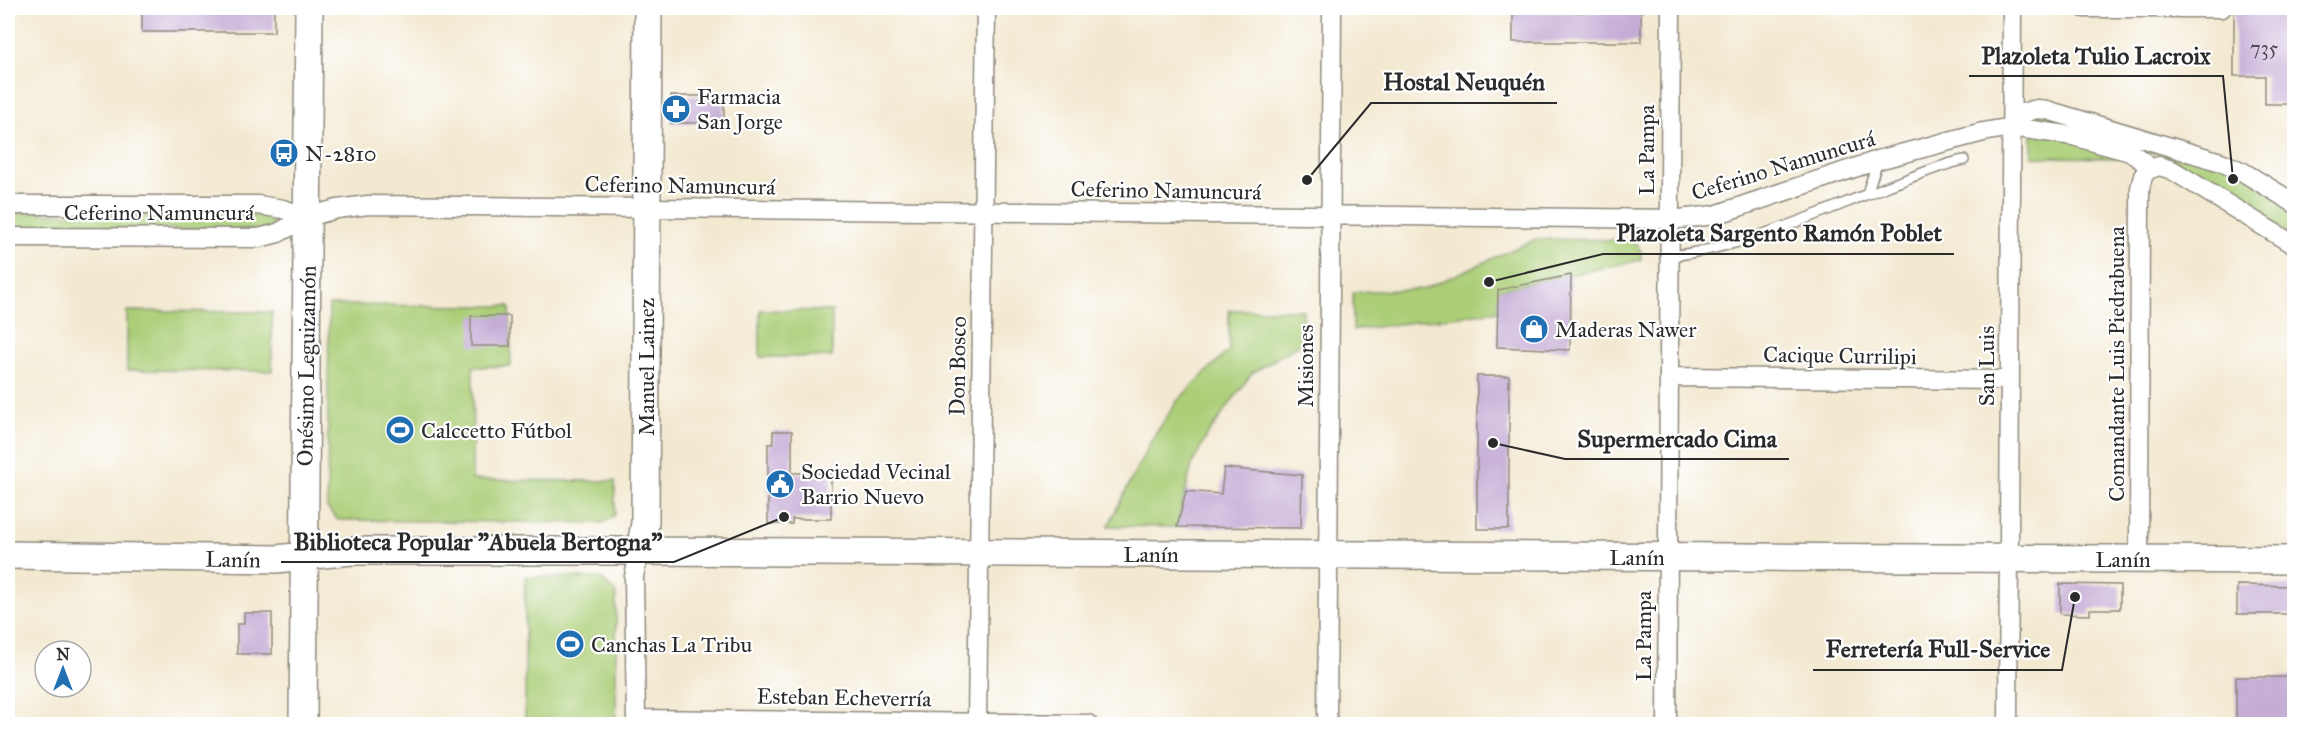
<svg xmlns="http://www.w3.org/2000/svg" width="2302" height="732" font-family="'IM FELL Great Primer',serif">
	<rect width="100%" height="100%" fill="#fff"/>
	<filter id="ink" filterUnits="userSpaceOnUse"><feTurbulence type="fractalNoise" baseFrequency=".0167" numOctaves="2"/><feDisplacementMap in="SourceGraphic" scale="12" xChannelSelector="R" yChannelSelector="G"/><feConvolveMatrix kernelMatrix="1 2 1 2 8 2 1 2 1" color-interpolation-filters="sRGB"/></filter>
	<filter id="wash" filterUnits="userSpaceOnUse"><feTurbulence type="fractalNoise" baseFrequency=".008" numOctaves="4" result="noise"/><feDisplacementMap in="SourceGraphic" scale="24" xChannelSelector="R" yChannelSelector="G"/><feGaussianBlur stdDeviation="1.35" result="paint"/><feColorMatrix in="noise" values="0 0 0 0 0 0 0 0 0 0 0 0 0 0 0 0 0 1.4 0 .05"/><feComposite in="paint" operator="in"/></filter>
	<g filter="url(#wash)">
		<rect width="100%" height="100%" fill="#f3e9d1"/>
		<!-- green -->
		<path fill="#abce77" stroke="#6b7c51" stroke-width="1.5" d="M2032,98L2206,152L2294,197V238L2169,157C2158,152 2151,152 2140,158L2032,157Z
			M8,213L266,215L271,216L274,223L268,230L8,228Z
			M1536,239L1633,240L1641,251V260L1499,290L1498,311L1353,330V292L1424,289Z
			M329,305L510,306L511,366L473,367L472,480L615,481V515L603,523L338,520L327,508Z
			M760,310L832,311V357H760Z
			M1229,310H1303V342L1252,373L1208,434L1192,464L1177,527L1108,526L1151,441L1178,400L1229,350Z
			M127,311L272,312V371L127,370Z
			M525,577L601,578L616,593V724H525Z"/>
		<g id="blocks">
			<!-- building -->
			<path fill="#c4acd5" d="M142,8H274V32H142Z
				M1595,8H1641V42H1513V12H1595Z
				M2234,8H2295V104H2265V76H2234Z
				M671,96H724V123H671Z
				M1571,275L1570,350L1497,347L1498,290Z
				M471,316H510V346H471Z
				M1477,376H1509V529H1477Z
				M773,431H792V473H831V519H792V524H768V444H773Z
				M1224,468L1302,475L1301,528L1177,527L1186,491L1221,494Z
				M2060,584L2120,585V609H2090V615L2060,614Z
				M2237,585L2295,586V614H2237Z
				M244,613H272V654H237V624H244Z
				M2236,677H2295V724H2236Z"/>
		</g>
	</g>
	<g filter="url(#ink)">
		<use href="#blocks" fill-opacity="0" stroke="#8f8a7e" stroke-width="1.5"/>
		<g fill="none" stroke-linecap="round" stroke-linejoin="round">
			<!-- lane casing -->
			<g stroke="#8f8a7e" stroke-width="12">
				<path id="lane" d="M1867,193L1878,161
					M1670,256C1752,247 1829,207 1907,179C1925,172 1944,164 1964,160"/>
			</g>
			<!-- street casing -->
			<g stroke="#8f8a7e" stroke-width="21">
				<path id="street" d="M2084,8H2222
					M2012,116L2037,109L2047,110L2221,162L2243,172L2294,203
					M2148,170L2159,166L2172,170L2294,245
					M8,205H258L283,209L307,217
					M8,237L259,238L278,233L307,217L337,209L368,205L1679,219L1715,215L1878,160L1983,132L2012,127L2073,136L2130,152L2144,162L2148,170
					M1669,377L2010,380
					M2139,559L2140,188L2143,176L2148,170
					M636,719L1088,724
					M636,724L634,576L640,551
					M977,724L986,8
					M1327,724L1332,8
					M1667,724L1671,8
					M2008,724L2012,8"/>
			</g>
			<!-- secondary casing -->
			<g stroke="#8f8a7e" stroke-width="30">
				<path id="secondary" d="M640,551L645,523L648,8
					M8,555L276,559L352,551H640L2294,560
					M303,724L309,8"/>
			</g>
			<!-- lane -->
			<use href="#lane" stroke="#fff" stroke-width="9"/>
			<!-- street -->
			<use href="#street" stroke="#fff" stroke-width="18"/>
			<!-- secondary -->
			<use href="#secondary" stroke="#fff" stroke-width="27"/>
		</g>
	</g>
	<!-- icons -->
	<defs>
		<g id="pharmacy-disc" transform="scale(1.5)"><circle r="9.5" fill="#1f6fb2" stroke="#fff"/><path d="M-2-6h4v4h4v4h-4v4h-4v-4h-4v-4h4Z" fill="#fff"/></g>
		<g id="bus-disc" transform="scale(1.5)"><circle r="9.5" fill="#1f6fb2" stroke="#fff"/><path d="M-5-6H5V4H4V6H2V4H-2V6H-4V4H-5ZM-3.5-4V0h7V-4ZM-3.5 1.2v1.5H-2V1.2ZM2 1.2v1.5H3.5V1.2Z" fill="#fff"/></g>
		<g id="shop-disc" transform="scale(1.5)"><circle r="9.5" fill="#1f6fb2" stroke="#fff"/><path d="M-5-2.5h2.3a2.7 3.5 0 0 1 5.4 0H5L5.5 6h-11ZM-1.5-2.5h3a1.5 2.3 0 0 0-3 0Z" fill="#fff"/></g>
		<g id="stadium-disc" transform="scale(1.5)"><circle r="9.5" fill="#1f6fb2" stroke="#fff"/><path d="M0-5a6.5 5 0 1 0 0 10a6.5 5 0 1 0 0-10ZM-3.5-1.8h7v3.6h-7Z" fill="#fff"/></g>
		<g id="civic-disc" transform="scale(1.5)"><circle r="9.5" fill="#1f6fb2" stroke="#fff"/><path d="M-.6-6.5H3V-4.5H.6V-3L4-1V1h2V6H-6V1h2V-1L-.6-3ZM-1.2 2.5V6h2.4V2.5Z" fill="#fff"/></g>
	</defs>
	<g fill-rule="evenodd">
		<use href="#pharmacy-disc" x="676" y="109"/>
		<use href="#bus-disc" x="284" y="153"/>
		<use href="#shop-disc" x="1534" y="329"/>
		<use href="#stadium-disc" x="400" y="430"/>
		<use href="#civic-disc" x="780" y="484"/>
		<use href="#stadium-disc" x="570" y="644"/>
	</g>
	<g text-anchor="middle" stroke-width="4.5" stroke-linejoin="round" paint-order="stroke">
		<!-- number labels -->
		<g font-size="20" fill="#514b56">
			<text x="2264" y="55">735</text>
		</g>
		<!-- poi labels -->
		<g font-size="22" fill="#2b2b2b" stroke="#fff" text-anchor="start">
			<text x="697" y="104">Farmacia<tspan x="697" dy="25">San Jorge</tspan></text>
			<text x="305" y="161">N-2810</text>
			<text x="1555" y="337">Maderas Nawer</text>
			<text x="421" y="438">Calccetto Fútbol</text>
			<text x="801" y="479">Sociedad Vecinal<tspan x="801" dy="25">Barrio Nuevo</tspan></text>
			<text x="591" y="652">Canchas La Tribu</text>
		</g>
		<!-- street labels -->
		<g font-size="22" fill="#2b2b2b" stroke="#fff">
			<text transform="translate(1646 150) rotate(-90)" y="8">La Pampa</text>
			<text transform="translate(1783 165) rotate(-17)" y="8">Ceferino Namuncurá</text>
			<text transform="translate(680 185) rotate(1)" y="8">Ceferino Namuncurá</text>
			<text transform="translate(1166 190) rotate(1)" y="8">Ceferino Namuncurá</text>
			<text x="159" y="220">Ceferino Namuncurá</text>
			<text transform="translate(1840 355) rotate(1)" y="8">Cacique Currilipi</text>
			<text transform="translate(2116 364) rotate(-90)" y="8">Comandante Luis Piedrabuena</text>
			<text transform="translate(306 366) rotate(-89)" y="8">Onésimo Leguizamón</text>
			<text transform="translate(957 366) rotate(-89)" y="8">Don Bosco</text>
			<text transform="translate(1305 366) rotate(-90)" y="8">Misiones</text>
			<text transform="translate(1986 366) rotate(-90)" y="8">San Luis</text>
			<text transform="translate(646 367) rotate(-90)" y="8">Manuel Lainez</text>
			<text x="1151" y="562">Lanín</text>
			<text x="1637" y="565">Lanín</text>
			<text transform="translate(233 559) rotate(1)" y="8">Lanín</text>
			<text x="2123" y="567">Lanín</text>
			<text transform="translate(1643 636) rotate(-90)" y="8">La Pampa</text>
			<text transform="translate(844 697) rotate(1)" y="8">Esteban Echeverría</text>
		</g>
	</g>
	<!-- callouts -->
	<path fill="none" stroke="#2b2b2b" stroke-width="2" d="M2233 179L2223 76H1969M1307 180L1371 103H1557M1489 282L1603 254H1954M1493 443L1565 459H1789M784 517L674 562H281M2075 597L2062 670H1813"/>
	<g fill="#2b2b2b" stroke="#fff" stroke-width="2">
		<circle cx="2233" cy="179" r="6"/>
		<circle cx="1307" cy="180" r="6"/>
		<circle cx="1489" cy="282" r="6"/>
		<circle cx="1493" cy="443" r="6"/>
		<circle cx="784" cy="517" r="6"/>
		<circle cx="2075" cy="597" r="6"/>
	</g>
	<g font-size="24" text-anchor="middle" font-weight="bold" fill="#2b2b2b" stroke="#fff" stroke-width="4.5" stroke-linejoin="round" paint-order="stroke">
		<text x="2096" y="64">Plazoleta Tulio Lacroix</text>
		<text x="1464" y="90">Hostal Neuquén</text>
		<text x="1779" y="241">Plazoleta Sargento Ramón Poblet</text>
		<text x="1677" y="447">Supermercado Cima</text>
		<text x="478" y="550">Biblioteca Popular "Abuela Bertogna"</text>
		<text x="1938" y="657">Ferretería Full-Service</text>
	</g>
	<!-- margin -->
	<rect width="2302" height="732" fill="none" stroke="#fff" stroke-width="30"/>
	<!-- north arrow -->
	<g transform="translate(63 669)"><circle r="28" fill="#ffffff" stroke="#aaaaaa" stroke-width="1.5"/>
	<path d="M0-4.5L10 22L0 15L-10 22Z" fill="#1f6fb2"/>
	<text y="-9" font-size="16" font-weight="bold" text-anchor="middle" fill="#2b2b2b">N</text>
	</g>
</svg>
